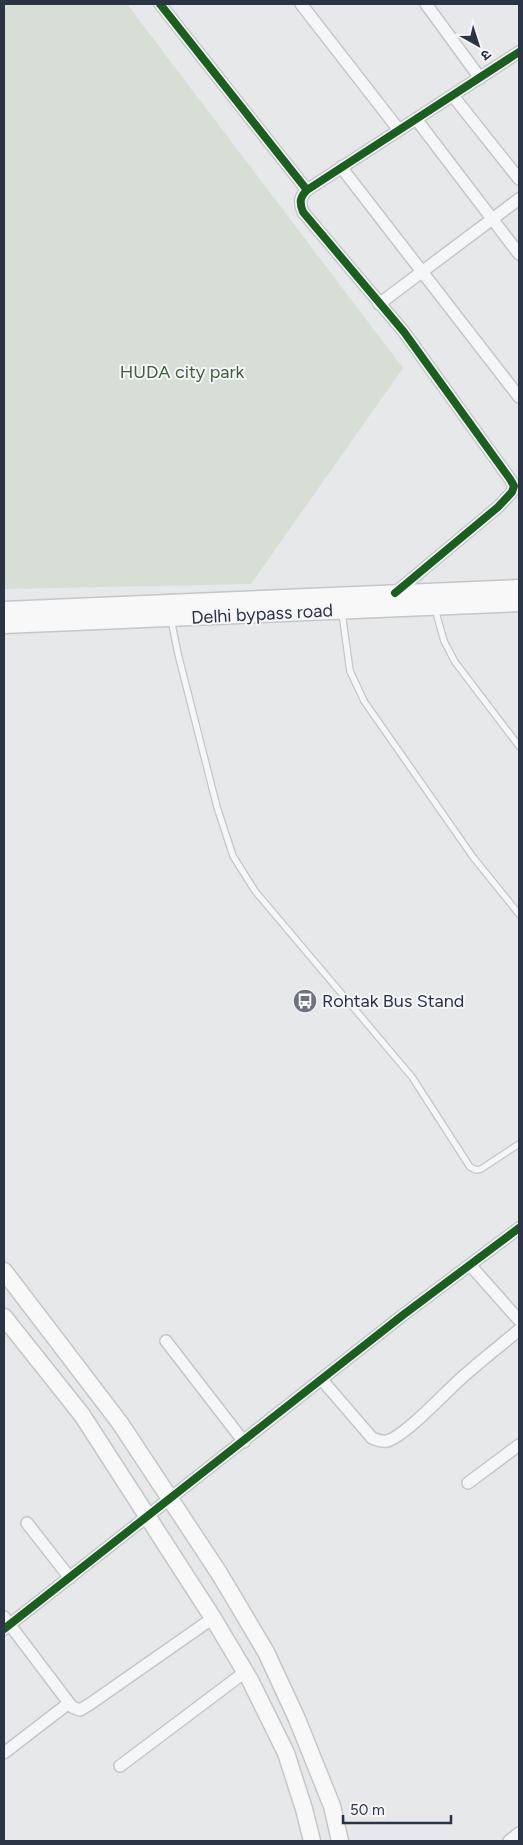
<svg xmlns="http://www.w3.org/2000/svg" width="523" height="1845" font-family="Figtree,'Noto Sans Devanagari',sans-serif">
	<rect width="100%" height="100%" fill="#e6e8ea"/>
	<!-- green -->
	<path fill="#d6ded6" d="M4,4H127L403,368L251,584L4,589Z"/>
	<g fill="none" stroke-linecap="round" stroke-linejoin="round">
		<!-- service casing -->
		<g stroke="#c4c6c8" stroke-width="8">
			<path id="service" d="M435,609L444,641L455,662L519,746
				M342,613L350,671L364,701L473,857L519,914
				M171,619L178,654L217,807L233,856L255,891L412,1077L470,1167L476,1170L481,1169L519,1144"/>
		</g>
		<!-- minor casing -->
		<g stroke="#c4c6c8" stroke-width="14">
			<path id="minor" d="M160,4L307,190C300,197 299,202 303,212L404,332L510,479L514,486L512,492L498,507L395,593
				M301,4L399,130
				M426,4L480,78
				M453,96L519,179
				M416,119L519,254
				M341,167L519,397
				M307,190L519,52
				M379,304L519,199
				M470,1265L519,1320
				M166,1341L244,1442
				M322,1380L372,1438C377,1440 381,1442 387,1441C406,1436 448,1389 466,1374C483,1359 501,1345 519,1330
				M468,1483L519,1445
				M27,1523L70,1578
				M4,1617L72,1707L80,1710L90,1704L213,1618
				M4,1629L403,1315L519,1228
				M4,1753L69,1703
				M120,1766L245,1672
				M509,1841L519,1833"/>
		</g>
		<!-- secondary casing -->
		<g stroke="#c4c6c8" stroke-width="19">
			<path id="secondary" d="M4,610L519,588
				M4,625L519,603
				M4,1271L120,1423L219,1573L266,1652L297,1719L332,1806L340,1841
				M4,1317L82,1415L213,1618L250,1680L286,1753L304,1809L312,1841"/>
		</g>
		<!-- service -->
		<use href="#service" stroke="#f5f6f7" stroke-width="5.5"/>
		<!-- minor -->
		<use href="#minor" stroke="#f5f6f7" stroke-width="11"/>
		<!-- secondary -->
		<use href="#secondary" stroke="#f8f8f8" stroke-width="16"/>
		<!-- cycleway casing -->
		<g stroke="#f4f6f9" stroke-width="11">
			<path id="cycleway" d="M160,4L307,190C300,197 299,202 303,212L404,332L510,479L514,486L512,492L498,507L395,593
				M307,190L519,52
				M4,1629L403,1315L519,1228"/>
		</g>
		<!-- cycleway -->
		<use href="#cycleway" stroke="#1b5e20" stroke-width="8"/>
	</g>
	<!-- icons -->
	<defs>
		<g id="bus-disc" transform="scale(1.25)"><circle r="9.5" fill="#6c737f" stroke="#f4f6f9"/><path d="M-5-6H5V4H4V6H2V4H-2V6H-4V4H-5ZM-3.5-4V0h7V-4ZM-3.5 1.2v1.5H-2V1.2ZM2 1.2v1.5H3.5V1.2Z" fill="#fff"/></g>
	</defs>
	<g fill-rule="evenodd">
		<use href="#bus-disc" x="305" y="1001"/>
	</g>
	<g text-anchor="middle" stroke-width="4" stroke-linejoin="round" paint-order="stroke">
		<!-- park labels -->
		<g font-size="18" fill="#3f6138" stroke="#f4f6f9">
			<text x="182" y="378">HUDA city park</text>
		</g>
		<!-- street labels -->
		<g font-size="18" fill="#2b3445" stroke="#f4f6f9">
			<text transform="translate(262 614) rotate(-3)" y="6">Delhi bypass road</text>
		</g>
		<!-- poi labels -->
		<g font-size="18" fill="#2b3445" stroke="#f4f6f9" text-anchor="start">
			<text x="322" y="1007">Rohtak Bus Stand</text>
		</g>
	</g>
	<!-- border -->
	<rect width="523" height="1845" fill="none" stroke="#2b3445" stroke-width="10"/>
	<!-- north arrow -->
	<g transform="translate(478 45) rotate(141)" stroke="#f4f6f9" stroke-width="4" paint-order="stroke">
	<path d="M0-4L9 19L0 12L-9 19Z" fill="#2b3445"/>
	<text y="-8" font-size="14" font-weight="bold" text-anchor="middle" fill="#2b3445">उ</text>
	</g>
	<!-- scale -->
	<path d="M343 1815v8h108v-8" fill="none" stroke="#2b3445" stroke-width="2.5"/>
	<text x="350" y="1815" font-size="15" fill="#2b3445" stroke="#f4f6f9" stroke-width="4" paint-order="stroke">50 m</text>
</svg>
